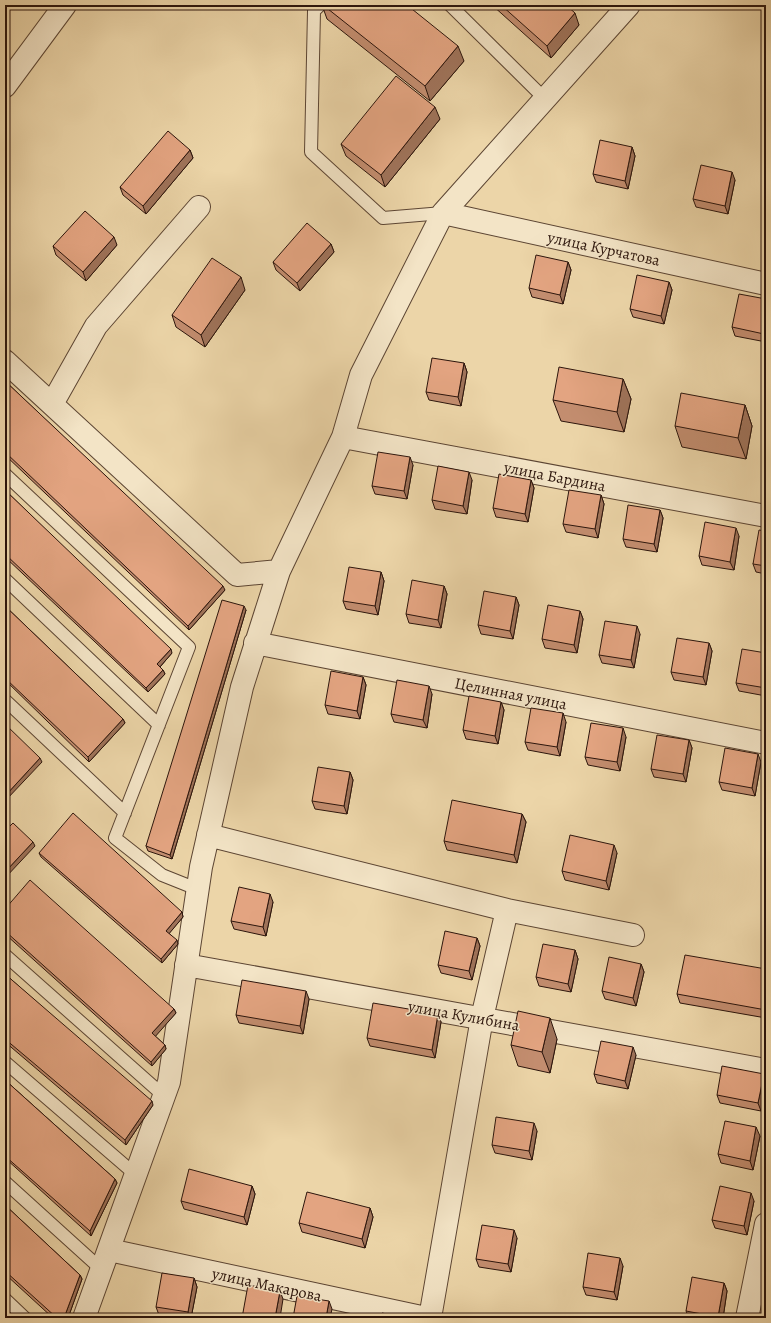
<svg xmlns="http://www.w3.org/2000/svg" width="771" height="1323" font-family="Alegreya,serif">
	<rect width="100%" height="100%" fill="#ecd5a8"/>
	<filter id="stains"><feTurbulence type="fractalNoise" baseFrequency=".005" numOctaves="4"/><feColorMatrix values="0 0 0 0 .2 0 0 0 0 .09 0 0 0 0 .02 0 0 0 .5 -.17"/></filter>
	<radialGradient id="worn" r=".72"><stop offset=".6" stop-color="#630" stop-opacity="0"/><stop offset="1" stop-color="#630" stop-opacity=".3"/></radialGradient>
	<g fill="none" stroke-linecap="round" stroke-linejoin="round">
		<!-- service casing -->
		<g stroke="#5c4533" stroke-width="14">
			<path id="service" d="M320,5L314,11L311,152L383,218L443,213
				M450,5L545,99
				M5,474L189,647L115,838L162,875L197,889
				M5,579L159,725
				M5,700L125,813
				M5,955L164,1096
				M5,1062L136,1175
				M5,1182L101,1269
				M5,1299L25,1318"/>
		</g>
		<!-- minor casing -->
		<g stroke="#5c4533" stroke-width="24">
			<path id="minor" d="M5,86L65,5
				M443,213L766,284
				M5,361L237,575L279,571
				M52,404L96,326L199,207
				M343,437L766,516
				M255,643L766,743
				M208,835L507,910L482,1018L430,1318
				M507,910L633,935
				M186,965L766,1070
				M109,1250L426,1318
				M84,1318L169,1082L201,867L242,687L279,571L343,437L361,375L443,213L629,5
				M747,1318L766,1224"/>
		</g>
		<!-- service -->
		<use href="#service" stroke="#f3e4c6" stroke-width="12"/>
		<!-- minor -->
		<use href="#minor" stroke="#f3e4c6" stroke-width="22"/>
	</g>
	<!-- wall -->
	<path fill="#c38d6f" stroke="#2c150c" d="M322,5H407L464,61L430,101L327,19Z
		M492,5H566L579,25L551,58Z
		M440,119L385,187L346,156L341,144Z
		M632,147L635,156L628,189L596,182L593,174Z
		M190,150L193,158L146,214L123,195L120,187Z
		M735,180L728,214L696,207L693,199Z
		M331,244L334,252L300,291L276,270L273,262Z
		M117,245L86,281L56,255L53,246Z
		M568,262L571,270L563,304L532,297L529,288Z
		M669,282L672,290L664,324L633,317L630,309Z
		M245,290L205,347L176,327L172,315Z
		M766,299V342L735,336L732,327Z
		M464,363L467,372L461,406L429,400L426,392Z
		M623,379L631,399L624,432L561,421L553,400Z
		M5,381L225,590L189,630L5,455Z
		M745,405L752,426L746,459L682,447L675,426Z
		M413,465L407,499L375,494L372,486Z
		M472,480L467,514L435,509L432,500Z
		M531,480L534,488L528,522L496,517L493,508Z
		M5,490L172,653L160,667L163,670L165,674L148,692L5,557Z
		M601,495L604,504L598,538L566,532L563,524Z
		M660,510L663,518L657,552L626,547L623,539Z
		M766,531V574L756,572L753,564Z
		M739,536L734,570L702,565L699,556Z
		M381,572L384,581L378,615L346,609L343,601Z
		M444,586L447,594L441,628L409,623L406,614Z
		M516,597L519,605L513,639L481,634L478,625Z
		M5,606L123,719L125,723L89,762L5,680Z
		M246,610L172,859L148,851L146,846Z
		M580,611L583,619L577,653L545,648L542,639Z
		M640,634L634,668L602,663L599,655Z
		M709,643L712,651L706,685L674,680L671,672Z
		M766,653V696L739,691L736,683Z
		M363,677L366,685L360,719L328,714L325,705Z
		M432,694L427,728L394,722L391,714Z
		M501,702L504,710L498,744L466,739L463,730Z
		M566,722L560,756L528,750L525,742Z
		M626,737L620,771L588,765L585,757Z
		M689,740L692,748L686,782L654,777L651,769Z
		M761,762L755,796L722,790L719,782Z
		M350,772L353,780L347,814L315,809L312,801Z
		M522,814L526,822L517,863L447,850L444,841Z
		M39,853L182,912L183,917L169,933L178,944L162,963L41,857Z
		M617,853L609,890L565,880L562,871Z
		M273,902L266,936L234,929L231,921Z
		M5,909L174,1009L176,1013L155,1036L165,1045L166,1049L152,1066L5,934Z
		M477,938L480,946L472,980L441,973L438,965Z
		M575,950L578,959L571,992L539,986L536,977Z
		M641,964L644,972L636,1006L605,999L602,991Z
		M766,969V1018L680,1003L677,994Z
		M5,974L153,1105L126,1145L5,1042Z
		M309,999L303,1034L239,1023L236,1015Z
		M438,1014L441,1022L435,1058L370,1046L367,1038Z
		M557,1039L550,1073L518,1066L511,1045Z
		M636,1055L628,1089L597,1083L594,1074Z
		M5,1080L115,1179L117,1183L91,1236L5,1158Z
		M766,1081V1085L761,1111L720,1103L717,1095Z
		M537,1131L532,1160L495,1153L492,1145Z
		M760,1136L753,1170L721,1163L718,1154Z
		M252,1186L255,1194L247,1225L184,1209L181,1201Z
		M754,1201L747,1235L715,1228L712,1220Z
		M5,1205L80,1275L82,1279L68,1318H53L5,1274Z
		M370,1208L373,1217L365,1248L302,1232L299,1223Z
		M517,1238L511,1272L479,1267L476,1259Z
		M623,1266L617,1300L586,1295L583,1287Z
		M194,1278L197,1287L191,1318H175L159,1315L156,1307Z
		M724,1283L727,1291L723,1318H689L686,1311Z"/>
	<!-- shaded-wall -->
	<path fill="#9f735a" stroke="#2c150c" d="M575,13L579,25L551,58L547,46Z
		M458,46L464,61L430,101L425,86Z
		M435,107L440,119L385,187L381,175Z
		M632,147L635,156L628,189L625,181Z
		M190,150L193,158L146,214L143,206Z
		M732,172L735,180L728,214L725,206Z
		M114,237L117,245L86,281L83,272Z
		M331,244L334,252L300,291L297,283Z
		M568,262L571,270L563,304L560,295Z
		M241,277L245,290L205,347L201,335Z
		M669,282L672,290L664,324L661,316Z
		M766,323V341L764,334Z
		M464,363L467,372L461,406L458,397Z
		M623,379L631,399L624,432L617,412Z
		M745,405L752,426L746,459L738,438Z
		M410,457L413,465L407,499L404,491Z
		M469,472L472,480L467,514L463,506Z
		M531,480L534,488L528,522L525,514Z
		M601,495L604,504L598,538L595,529Z
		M660,510L663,518L657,552L654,544Z
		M736,528L739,536L734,570L730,562Z
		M381,572L384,581L378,615L375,606Z
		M223,586L225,590L189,630L188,626Z
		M444,586L447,594L441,628L438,620Z
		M516,597L519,605L513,639L510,631Z
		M244,606L246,610L172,859L170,855Z
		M580,611L583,619L577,653L574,645Z
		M637,626L640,634L634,668L631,660Z
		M709,643L712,651L706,685L703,677Z
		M171,649L172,653L159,668L157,664Z
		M163,670L165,674L148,692L146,688Z
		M363,677L366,685L360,719L357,711Z
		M429,686L432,694L427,728L423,720Z
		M501,702L504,710L498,744L495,736Z
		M563,713L566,722L560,756L557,747Z
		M123,719L125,723L89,762L88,757Z
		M623,728L626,737L620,771L617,762Z
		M689,740L692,748L686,782L683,774Z
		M758,754L761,762L755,796L752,788Z
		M40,758L42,762L6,800L5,796Z
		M350,772L353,780L347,814L344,806Z
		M522,814L526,822L517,863L514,855Z
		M33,842L35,846L5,878V872Z
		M614,845L617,853L609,890L606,881Z
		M270,894L273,902L266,936L263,927Z
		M182,912L183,917L168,935L166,931Z
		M477,938L480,946L472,980L469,971Z
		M177,940L178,944L162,963L161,959Z
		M575,950L578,959L571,992L568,984Z
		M641,964L644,972L636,1006L633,998Z
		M306,991L309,999L303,1034L300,1026Z
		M174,1009L176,1013L154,1038L152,1033Z
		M438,1014L441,1022L435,1058L432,1050Z
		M550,1018L557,1039L550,1073L542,1052Z
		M165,1045L166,1049L152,1066L151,1062Z
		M633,1047L636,1055L628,1089L625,1081Z
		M764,1074L766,1081V1085L761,1111L758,1103Z
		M152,1101L153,1105L126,1145L125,1140Z
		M534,1123L537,1131L532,1160L529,1151Z
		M756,1127L760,1136L753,1170L750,1161Z
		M115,1179L117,1183L91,1236L90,1231Z
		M252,1186L255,1194L247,1225L244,1217Z
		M751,1193L754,1201L747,1235L744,1226Z
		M370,1208L373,1217L365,1248L362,1239Z
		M514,1230L517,1238L511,1272L508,1264Z
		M620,1258L623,1266L617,1300L614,1292Z
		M80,1275L82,1279L68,1318H64Z
		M194,1278L197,1287L191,1318H190L188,1312Z
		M724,1283L727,1291L723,1318H719L718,1317Z
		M280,1291L283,1299L280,1318H275Z
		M329,1301L332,1309L330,1318H326Z"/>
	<!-- building -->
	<path fill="#e3a481" stroke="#2c150c" d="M323,5H407L458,46L425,86Z
		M501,5H566L575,13L547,46Z
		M396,76L435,107L381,175L341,144Z
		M168,131L190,150L143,206L120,187Z
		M600,140L632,147L625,181L593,174Z
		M701,165L732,172L725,206L693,199Z
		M85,211L114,237L83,272L53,246Z
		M307,223L331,244L297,283L273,262Z
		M536,255L568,262L560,295L529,288Z
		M212,258L241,277L201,335L172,315Z
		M637,275L669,282L661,316L630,309Z
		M739,294L766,299V323L764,334L732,327Z
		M432,358L464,363L458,397L426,392Z
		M559,367L623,379L617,412L553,400Z
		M5,381L223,586L188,626L5,452Z
		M681,393L745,405L738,438L675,426Z
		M378,452L410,457L404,491L372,486Z
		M438,466L469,472L463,506L432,500Z
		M499,474L531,480L525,514L493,508Z
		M5,490L171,649L157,664L163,670L146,688L5,554Z
		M569,490L601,495L595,529L563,524Z
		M628,505L660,510L654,544L623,539Z
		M705,522L736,528L730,562L699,556Z
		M759,530L766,531V566L753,564Z
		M349,567L381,572L375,606L343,601Z
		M412,580L444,586L438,620L406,614Z
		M484,591L516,597L510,631L478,625Z
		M222,600L244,606L170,855L146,846Z
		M548,605L580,611L574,645L542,639Z
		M5,606L123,719L88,757L5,678Z
		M605,621L637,626L631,660L599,655Z
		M677,638L709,643L703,677L671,672Z
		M742,649L766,653V688L736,683Z
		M331,671L363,677L357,711L325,705Z
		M397,680L429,686L423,720L391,714Z
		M469,696L501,702L495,736L463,730Z
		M531,708L563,713L557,747L525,742Z
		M591,723L623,728L617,762L585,757Z
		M5,724L40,758L5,796Z
		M657,735L689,740L683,774L651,769Z
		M725,748L758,754L752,788L719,782Z
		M318,767L350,772L344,806L312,801Z
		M452,800L522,814L514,855L444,841Z
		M73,813L182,912L166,931L177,940L161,959L39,853Z
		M13,823L33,842L5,872V831Z
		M570,835L614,845L606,881L562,871Z
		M30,880L174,1009L152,1033L165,1045L151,1062L5,931V909Z
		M239,887L270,894L263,927L231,921Z
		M445,931L477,938L469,971L438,965Z
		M543,944L575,950L568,984L536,977Z
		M685,955L766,969V1010L677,994Z
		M609,957L641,964L633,998L602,991Z
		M5,974L152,1101L125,1140L5,1039Z
		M242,980L306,991L300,1026L236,1015Z
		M373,1003L438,1014L432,1050L367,1038Z
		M518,1011L550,1018L542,1052L511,1045Z
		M601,1041L633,1047L625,1081L594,1074Z
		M722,1066L764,1074L758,1103L717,1095Z
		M5,1080L115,1179L90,1231L5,1156Z
		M496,1117L534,1123L529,1151L492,1145Z
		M725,1121L756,1127L750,1161L718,1154Z
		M189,1169L252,1186L244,1217L181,1201Z
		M720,1186L751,1193L744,1226L712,1220Z
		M307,1192L370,1208L362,1239L299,1223Z
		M5,1205L80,1275L64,1318H57L5,1271Z
		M482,1225L514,1230L508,1264L476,1259Z
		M588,1253L620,1258L614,1292L583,1287Z
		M162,1273L194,1278L188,1312L156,1307Z
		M692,1277L724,1283L718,1317L686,1311Z
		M248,1285L280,1291L275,1318H242Z
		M297,1296L329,1301L326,1318H293Z
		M382,1313L408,1318H381Z"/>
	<g text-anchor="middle" stroke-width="3" stroke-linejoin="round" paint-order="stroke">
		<!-- street labels -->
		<g font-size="16" fill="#2c150c" stroke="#f3e4c6">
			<text transform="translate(604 248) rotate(12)" y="6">улица Курчатова</text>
			<text transform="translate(555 476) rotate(11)" y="6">улица Бардина</text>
			<text transform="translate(511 693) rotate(11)" y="6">Целинная улица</text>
			<text transform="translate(464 1015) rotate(10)" y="6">улица Кулибина</text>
			<text transform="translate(267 1284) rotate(12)" y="6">улица Макарова</text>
		</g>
	</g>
	<!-- margin -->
	<rect width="771" height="1323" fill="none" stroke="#ecd5a8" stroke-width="20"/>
	<rect x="6" y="6" width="759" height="1311" fill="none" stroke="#2c150c" stroke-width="2"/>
	<rect x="10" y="10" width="751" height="1303" fill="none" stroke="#2c150c"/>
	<rect width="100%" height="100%" filter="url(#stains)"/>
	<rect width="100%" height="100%" fill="url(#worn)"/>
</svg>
